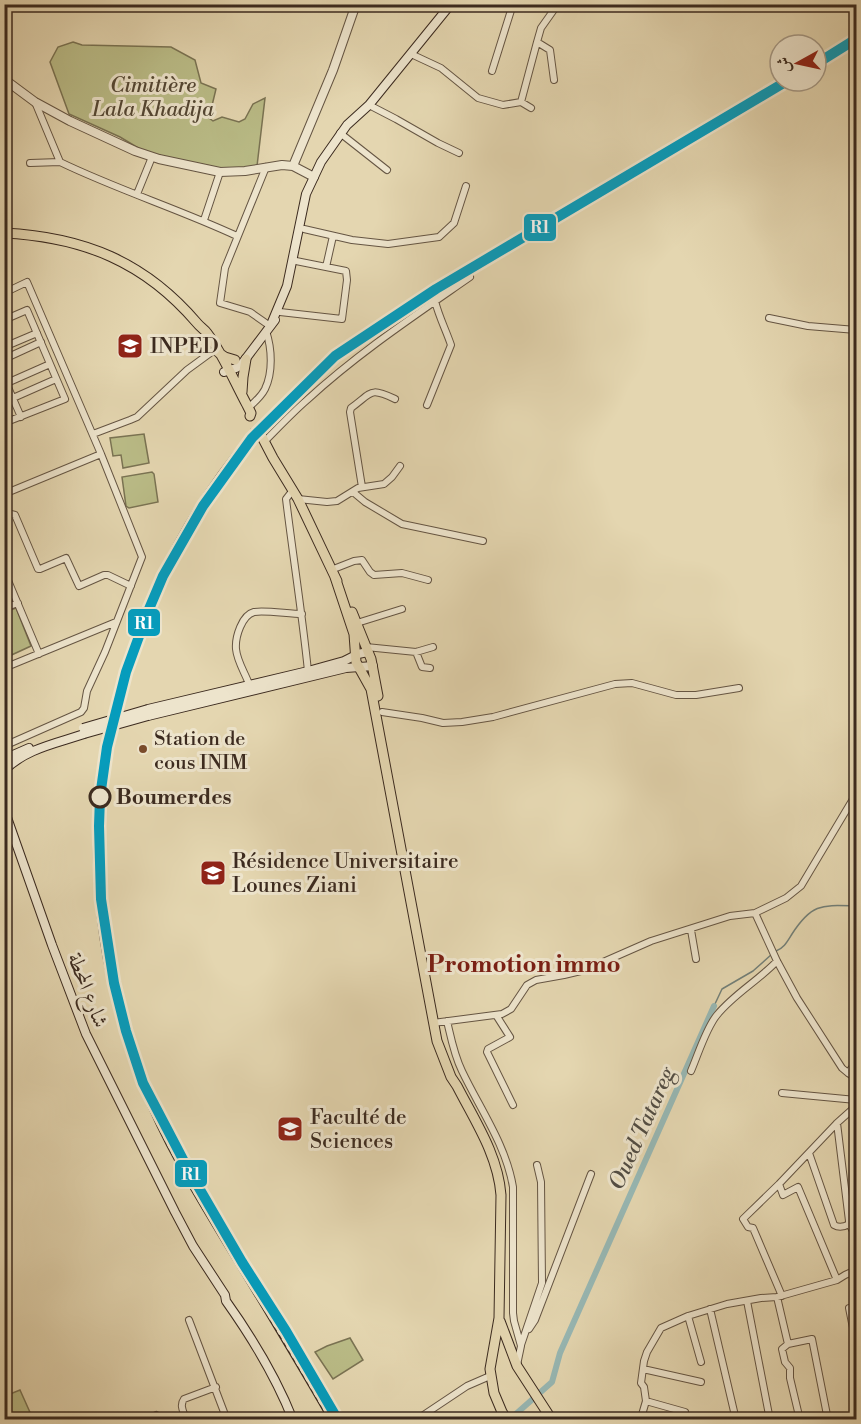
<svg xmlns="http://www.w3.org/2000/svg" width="861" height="1424" font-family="'Libre Bodoni',Amiri,serif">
	<rect width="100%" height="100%" fill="#e4d6b0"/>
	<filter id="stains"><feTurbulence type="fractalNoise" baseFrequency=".00333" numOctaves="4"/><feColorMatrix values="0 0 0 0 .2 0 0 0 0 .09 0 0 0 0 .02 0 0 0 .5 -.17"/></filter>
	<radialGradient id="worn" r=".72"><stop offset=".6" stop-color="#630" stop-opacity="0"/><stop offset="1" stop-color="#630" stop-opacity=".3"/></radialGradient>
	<!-- green -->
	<path fill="#babc87" stroke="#7a7353" stroke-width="1.5" d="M73,42L82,45L171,47L195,60L201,83L216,89L209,118L213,121L222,117L239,122L245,119L253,104L265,98L257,166L240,169H212L145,152L120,137L69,114L50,62L58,47Z
		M144,434L149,463L123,468L121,455L113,456L110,438Z
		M152,472L154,474L158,502L129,508L126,506L122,477Z
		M16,608L31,646L5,658V612Z
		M350,1338L363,1360L333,1379L315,1352L327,1346Z
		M20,1390L33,1419H5V1396Z"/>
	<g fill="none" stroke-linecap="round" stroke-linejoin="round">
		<!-- stream -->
		<path stroke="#727f78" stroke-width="1.5" d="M776,951C784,948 787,942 792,934C812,903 822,905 856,906
			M714,1006L722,989L753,971L772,954"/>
		<!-- canal -->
		<path stroke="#97b7b3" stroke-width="6" d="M509,1420L552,1382L560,1353L714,1006"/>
		<!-- minor casing -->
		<g stroke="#655543" stroke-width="8">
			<path id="minor" d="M411,54L441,68L478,98L503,105L521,102
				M492,71L513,4
				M554,80L550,50L537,42L541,28L558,4
				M35,102L60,162C118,190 179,209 237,236
				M369,105L396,119L438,143L459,153
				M531,108L521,102L537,42
				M340,133L387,170
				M30,163L60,162
				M266,167L225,268L220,303L250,312L270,326
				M137,194L152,157
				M204,220L220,172
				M304,229L352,240L388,244L439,237L454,223L466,186
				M326,267L333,236
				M4,293L27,282L101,454L142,557L105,652L87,691L84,708L81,712L4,746
				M280,312L342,319L347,280L346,271L296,261
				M769,318L808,326L856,330
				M4,320L27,310L65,399L4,423
				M4,347L37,333
				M4,359L41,342
				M4,378L21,417
				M7,383L50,364
				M13,398L56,379
				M427,405L451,345C446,330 439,317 435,301
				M248,408C255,402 261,397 265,389C273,372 272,349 266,331
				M93,434L130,420L137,417L187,370L213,351
				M264,442C278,428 292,413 307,400C357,354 414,316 470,277
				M362,487L350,412L351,408C373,392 369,387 395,399
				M293,490L286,499C293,556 302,613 308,671
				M353,492L365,502L402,524L483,541
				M4,494L101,454
				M298,499L327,502L337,501L358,488L384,484L392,477L400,466
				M4,517L11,514L15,515L38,569H40L66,558L79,586L104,575H108L131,586
				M331,570L354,561L362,560L370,572L374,575L402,573L428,580
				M4,571L39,654
				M4,608L18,603
				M357,623L402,609
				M366,647L416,652L433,647
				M416,652L422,667L430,668
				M4,668L116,622
				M249,684C245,673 237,661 236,649C235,637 242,615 254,612C265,610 289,614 302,614
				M382,712L422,718L443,723L462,722L493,717L615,684L632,683L676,695H696L739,688
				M755,913L777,961L797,998L842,1068L848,1073L856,1078
				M691,930L696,959
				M496,1015L510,1037L488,1049L487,1052L513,1105
				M447,1021C451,1038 454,1055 462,1071C480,1109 506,1145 513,1187V1313L514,1321L521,1346L517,1365
				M433,1023L502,1014L511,1009L527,985L536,980L564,975L585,970L651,941L730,916L755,913L786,898L801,886L856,794
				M691,1071C698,1055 706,1028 717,1015C734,994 758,981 777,961
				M848,1073L856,1062
				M782,1093L856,1100
				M809,1153L834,1225C839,1228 844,1227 849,1224V1221L837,1123
				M779,1184L743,1219L748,1227L753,1228L782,1296
				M849,1224L853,1231L856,1230
				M837,1280L798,1187L783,1195L779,1184L837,1123L856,1106
				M777,1297L788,1344L782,1349L785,1362L790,1368V1378L800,1420
				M747,1301L770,1420
				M856,1306L849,1308L856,1343
				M710,1309L736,1420
				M688,1316L701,1362
				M189,1320L227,1420
				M529,1329L535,1320L591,1174
				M788,1344L812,1339L828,1420
				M521,1345L542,1283L541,1182L537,1165
				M643,1369L701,1382
				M646,1401L685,1412
				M156,1415L158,1420
				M186,1420C184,1412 179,1406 184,1399L216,1387
				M416,1420L467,1386L490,1376
				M640,1420L641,1418L646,1401L644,1387L641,1383L644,1361L647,1352L661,1328L688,1316L727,1304L761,1298L777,1297L837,1280L845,1275L856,1270"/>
		</g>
		<!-- tertiary casing -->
		<g stroke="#655543" stroke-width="10">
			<path id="tertiary" d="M4,79L35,102L70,121L135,151L159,159L220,172L245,171L282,165L293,166L314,177
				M293,166L333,70L356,4"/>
		</g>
		<!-- secondary casing -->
		<g stroke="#3b2a1f" stroke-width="10">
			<path id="secondary" d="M272,322L287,286L306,194L321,162L347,125L369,105L451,4
				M224,372L236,368L241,365L275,320
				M148,709L308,671L344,661L358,654L368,652
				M148,716L346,668L373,666
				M4,759L29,748
				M4,771C24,749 58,743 84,734
				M4,809L52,945L86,1034L175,1212L193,1246L225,1295L226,1301C253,1339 276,1377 293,1420"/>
		</g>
		<!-- primary casing -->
		<g stroke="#3b2a1f" stroke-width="11">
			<path id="primary" d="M4,233C84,237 145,262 197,323C200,327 204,329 207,333C223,354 234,381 247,405L251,413L250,416
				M219,353L225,357L235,360
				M242,392L243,377L246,359
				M261,435L273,458L298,499L337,581
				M335,577L354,634L356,662L371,689L437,1041L451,1077L457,1086C475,1121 498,1155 501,1195L499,1318L490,1369L494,1393L502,1412L507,1420
				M352,612L371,659L378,696
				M500,1321L517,1366L552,1420"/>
		</g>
		<!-- minor -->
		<use href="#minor" stroke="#ede4cc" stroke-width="6"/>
		<!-- tertiary -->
		<use href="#tertiary" stroke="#ede4cc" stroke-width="8"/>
		<!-- secondary -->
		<use href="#secondary" stroke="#ede4cc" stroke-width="8"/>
		<!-- primary -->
		<use href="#primary" stroke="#e4d6b0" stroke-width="9"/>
		<!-- rail casing -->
		<g stroke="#3b2a1f" stroke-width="4">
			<path id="rail" d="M330,1420C296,1361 261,1303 225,1244C194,1193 163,1142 141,1086C104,991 87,888 98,786C99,768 104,750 107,733C129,625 176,523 247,438C273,408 304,382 335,356"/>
		</g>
		<!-- rail -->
		<use href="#rail" stroke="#ede4cc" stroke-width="1.5" stroke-dasharray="4.5" stroke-linecap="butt"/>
		<!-- secondary-bridge casing -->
		<g stroke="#3b2a1f" stroke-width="10" stroke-linecap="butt">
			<path id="secondary-bridge" d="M83,728L148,709
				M84,734L148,716"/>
		</g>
		<!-- primary-bridge casing -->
		<g stroke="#3b2a1f" stroke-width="11" stroke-linecap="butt">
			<path id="primary-bridge" d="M255,426L261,435"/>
		</g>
		<!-- secondary-bridge -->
		<use href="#secondary-bridge" stroke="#ede4cc" stroke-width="8"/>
		<!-- primary-bridge -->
		<use href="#primary-bridge" stroke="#e4d6b0" stroke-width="9"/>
		<!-- rail-1 casing -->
		<g stroke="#ede4cc" stroke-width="15">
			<path id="rail-1" d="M816,64L856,39
				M338,1420L286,1331L242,1262L188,1169L143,1083L126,1031L114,983L101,899L99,826L100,797L107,747L126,672L149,609L163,576L203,506L252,438L335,356L436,289L787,81"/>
		</g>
		<!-- rail-1 -->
		<use href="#rail-1" stroke="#069cbc" stroke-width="10"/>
	</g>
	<!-- icons -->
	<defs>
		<g id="university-square" transform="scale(1.35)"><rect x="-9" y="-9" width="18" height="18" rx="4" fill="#8f2418" stroke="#ede4cc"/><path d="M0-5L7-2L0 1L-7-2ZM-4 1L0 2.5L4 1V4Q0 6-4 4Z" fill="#fff"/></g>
	</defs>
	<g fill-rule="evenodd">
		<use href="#university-square" x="130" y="346"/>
		<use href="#university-square" x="213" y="873"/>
		<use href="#university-square" x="290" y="1129"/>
	</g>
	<!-- markers -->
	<circle fill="#7a4b2a" stroke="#ede4cc" stroke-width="2" cx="143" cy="749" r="5"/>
	<circle fill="#ede4cc" stroke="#3b2a1f" stroke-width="3" cx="100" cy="797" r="10"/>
	<g text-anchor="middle" stroke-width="6" stroke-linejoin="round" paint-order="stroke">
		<!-- bus labels -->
		<g font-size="20" fill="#3b2a1f" stroke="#ede4cc" text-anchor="start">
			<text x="154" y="745">Station de<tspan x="154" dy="24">cous INIM</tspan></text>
		</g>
		<!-- park labels -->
		<g font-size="21" font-style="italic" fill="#544734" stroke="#ede4cc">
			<text x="153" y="92">Cimitière<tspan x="153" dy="24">Lala Khadija</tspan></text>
		</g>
		<!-- poi labels -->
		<g font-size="21" fill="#3b2a1f" stroke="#ede4cc" text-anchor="start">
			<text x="150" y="353">INPED</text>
			<text x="232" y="868">Résidence Universitaire<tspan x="232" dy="24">Lounes Ziani</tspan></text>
			<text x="310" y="1124">Faculté de<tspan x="310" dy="24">Sciences</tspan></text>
		</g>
		<!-- stop labels -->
		<g font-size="21" font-weight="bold" fill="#3b2a1f" stroke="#ede4cc" text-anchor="start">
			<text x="116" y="804">Boumerdes</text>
		</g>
		<!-- street labels -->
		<g font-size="21" fill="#3b2a1f" stroke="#ede4cc">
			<text transform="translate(88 990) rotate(69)" y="7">شارع المحطة</text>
		</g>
		<!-- water labels -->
		<g font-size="22" font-style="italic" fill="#524d44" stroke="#ede4cc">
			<text transform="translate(641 1128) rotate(-66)" y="8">Oued Tatareg</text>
		</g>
		<!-- quarter labels -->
		<g font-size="24" font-weight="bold" fill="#7a1f14" stroke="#ede4cc">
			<text x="524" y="972">Promotion immo</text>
		</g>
	</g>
	<g stroke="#ede4cc" stroke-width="2">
		<rect x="523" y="213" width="34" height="29" rx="6" fill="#069cbc"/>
		<rect x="127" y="608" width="34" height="29" rx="6" fill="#069cbc"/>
		<rect x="174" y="1159" width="34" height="29" rx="6" fill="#069cbc"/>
	</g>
	<g font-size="16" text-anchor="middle" font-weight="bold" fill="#fff">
		<text x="540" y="233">R1</text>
		<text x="144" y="629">R1</text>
		<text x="191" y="1180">R1</text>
	</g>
	<!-- margin -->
	<rect width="861" height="1424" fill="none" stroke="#e4d6b0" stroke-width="24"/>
	<rect x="6" y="6" width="849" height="1412" fill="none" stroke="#3b2a1f" stroke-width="3"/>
	<rect x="12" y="12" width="837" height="1400" fill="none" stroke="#3b2a1f" stroke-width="1.5"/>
	<!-- north arrow -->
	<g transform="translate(798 63) rotate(262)"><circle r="28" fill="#ede4cc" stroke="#a69a87" stroke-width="1.5"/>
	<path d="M0-4.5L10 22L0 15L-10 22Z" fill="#8f2418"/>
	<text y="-9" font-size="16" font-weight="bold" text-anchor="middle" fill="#3b2a1f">ش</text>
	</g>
	<rect width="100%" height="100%" filter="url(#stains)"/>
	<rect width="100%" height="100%" fill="url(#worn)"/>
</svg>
